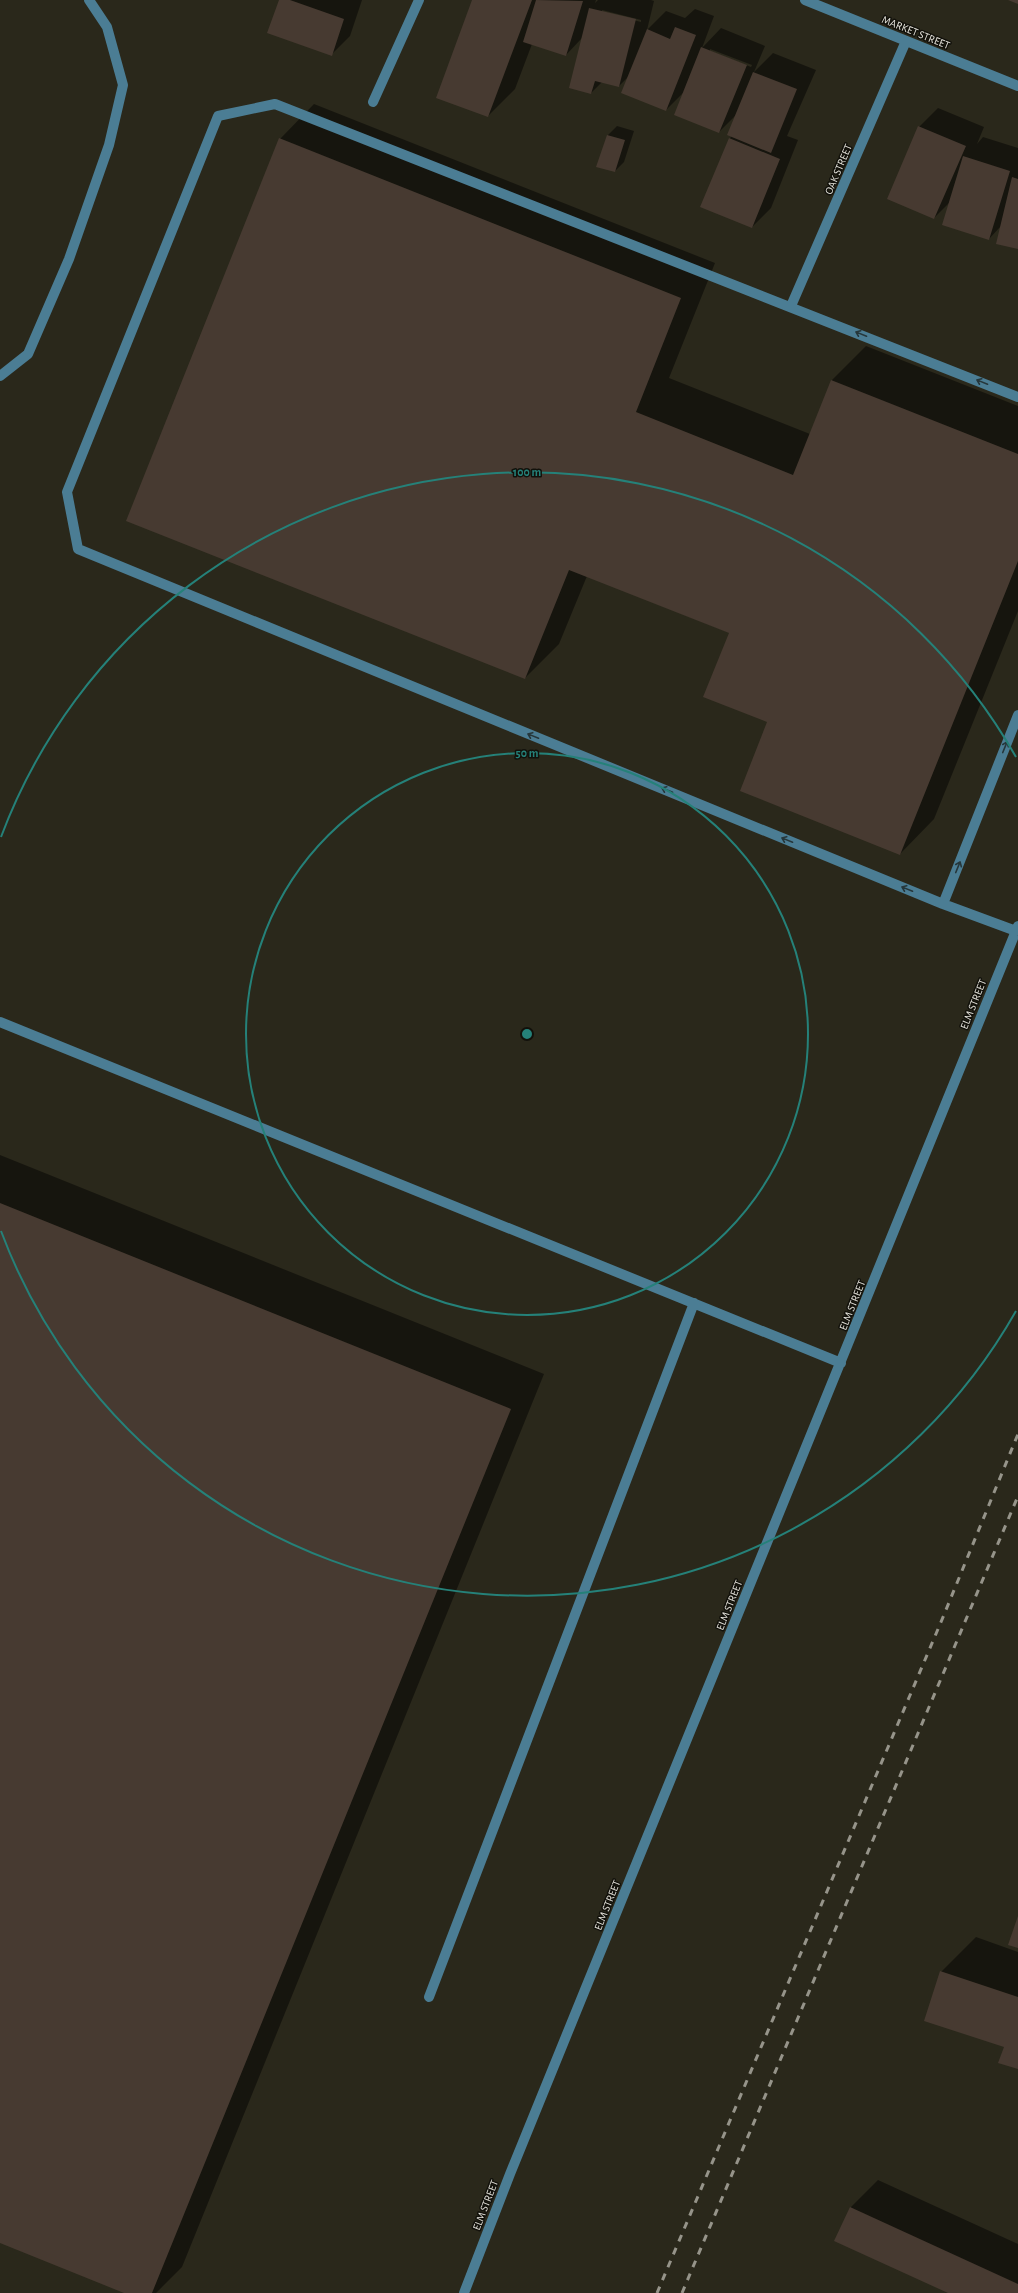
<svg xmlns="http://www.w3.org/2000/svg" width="1018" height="2293" font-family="'Alegreya Sans',sans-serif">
	<rect width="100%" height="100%" fill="#2a281b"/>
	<!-- shadow -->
	<path fill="#0007" fill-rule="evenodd" d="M280,0H362L350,36L331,55Z
		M473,0H596L595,3L598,0H651L654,1L647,30L666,11L685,18L695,9L714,16L702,48L721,28L765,46L754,72L773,53L816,70L787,136L798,140L771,208L752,227L729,139L732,136L737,114L719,132L685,91L666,110L630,75L619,86L602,82L591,93L582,38L566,55L532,44L515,89L488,116ZM602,10L641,20V22L602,12ZM710,49L752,65L751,67L710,51Z
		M314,104L715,263L669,378L810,434L832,380L866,346L1018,406V611L934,819L900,854L769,722L730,633L587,576L559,644L525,678L280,139Z
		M938,108L984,127L977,144L983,137L1018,148V248L1001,226L989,239L950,202L934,218L919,127Z
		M617,126L634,131L624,162L615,171L598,166L608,135Z
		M0,1155L544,1374L182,2267L156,2293H127L0,2242Z
		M976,1937L1018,1952V2068L1005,2047L941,1972Z
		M878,2180L1018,2244V2293H950L836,2241L851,2207Z"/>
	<!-- building -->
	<path fill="#473a31" d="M279,0H290L344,19L332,56L267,33Z
		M472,0H532L488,117L436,98Z
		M536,0L583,1L566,56L523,42Z
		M1008,0H1018V4Z
		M589,8L636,19L619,87L595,81L591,94L569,88Z
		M675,27L696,35L666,111L621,93L647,29L670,39Z
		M701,47L747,65L719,133L674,115Z
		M753,72L797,89L771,153L727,135Z
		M918,126L966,146L934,219L887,199Z
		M607,135L625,140L615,172L596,167Z
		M279,138L681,298L636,412L793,475L831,380L1018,454V561L900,855L740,791L767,722L703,697L729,633L569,570L525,679L126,521Z
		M729,138L780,159L752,228L700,207Z
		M963,156L1010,171L989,240L942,225Z
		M1012,177L1018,179V249L996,244Z
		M0,1203L511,1409L152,2293H124L0,2243Z
		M1018,1916V1948L1008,1945Z
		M940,1971L1018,1997V2069L998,2063L1004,2047L924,2021Z
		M850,2207L1018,2284V2293H948L834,2241Z"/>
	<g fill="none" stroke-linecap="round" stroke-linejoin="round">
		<!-- minor -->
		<path stroke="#4b7d94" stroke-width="10" d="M805,0L1018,86
			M373,102L419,0
			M791,306L906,41
			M0,376L28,354L69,259L109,145L123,85L107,27L89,0
			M943,904L1018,715
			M1016,931L943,904L78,549L67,492L218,116L275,104L1018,397
			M0,1022L841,1363
			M429,1997L694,1303
			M464,2293L510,2174L1018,926"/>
		<!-- rail -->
		<path stroke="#96948a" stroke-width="3" stroke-dasharray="7 7" stroke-linecap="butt" d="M657,2293L941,1622L1018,1434
			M682,2293L1018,1496"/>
	</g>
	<!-- one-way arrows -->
	<defs><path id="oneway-shaft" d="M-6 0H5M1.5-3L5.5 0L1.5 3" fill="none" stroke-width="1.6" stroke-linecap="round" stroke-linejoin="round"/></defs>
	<g stroke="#26373b">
		<use href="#oneway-shaft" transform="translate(861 334) rotate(-158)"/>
		<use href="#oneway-shaft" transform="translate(982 382) rotate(-158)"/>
		<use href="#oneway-shaft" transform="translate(533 736) rotate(-158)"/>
		<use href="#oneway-shaft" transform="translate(1005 747) rotate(-68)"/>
		<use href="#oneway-shaft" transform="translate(667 790) rotate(-158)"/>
		<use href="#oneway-shaft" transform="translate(787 840) rotate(-158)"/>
		<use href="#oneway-shaft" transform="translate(958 867) rotate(-68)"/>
		<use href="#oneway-shaft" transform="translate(907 889) rotate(-158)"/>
	</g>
	<!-- distance rings -->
	<g fill="none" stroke="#258179" stroke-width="2">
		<circle cx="527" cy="1034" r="281"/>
		<path d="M1016 1311A562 562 0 0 1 1 1231M1 837A562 562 0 0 1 1016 757"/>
	</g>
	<g text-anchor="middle" stroke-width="3" stroke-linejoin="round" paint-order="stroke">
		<!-- street labels -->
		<g font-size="11" fill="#e8e6de" stroke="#12110b">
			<text transform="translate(916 32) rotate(22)" y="4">MARKET STREET</text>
			<text transform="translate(838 169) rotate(-67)" y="4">OAK STREET</text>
			<text transform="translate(973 1004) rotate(-68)" y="4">ELM STREET</text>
			<text transform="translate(852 1305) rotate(-68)" y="4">ELM STREET</text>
			<text transform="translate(729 1605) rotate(-68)" y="4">ELM STREET</text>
			<text transform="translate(607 1905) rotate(-68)" y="4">ELM STREET</text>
			<text transform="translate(485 2205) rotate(-69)" y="4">ELM STREET</text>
		</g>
	</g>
	<circle cx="527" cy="1034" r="6" fill="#258179" stroke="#12110b" stroke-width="2"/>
	<g font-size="12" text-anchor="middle" font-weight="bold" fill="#258179" stroke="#12110b" stroke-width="3" stroke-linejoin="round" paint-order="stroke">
		<text x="527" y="476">100 m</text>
		<text x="527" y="757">50 m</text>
	</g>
</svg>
